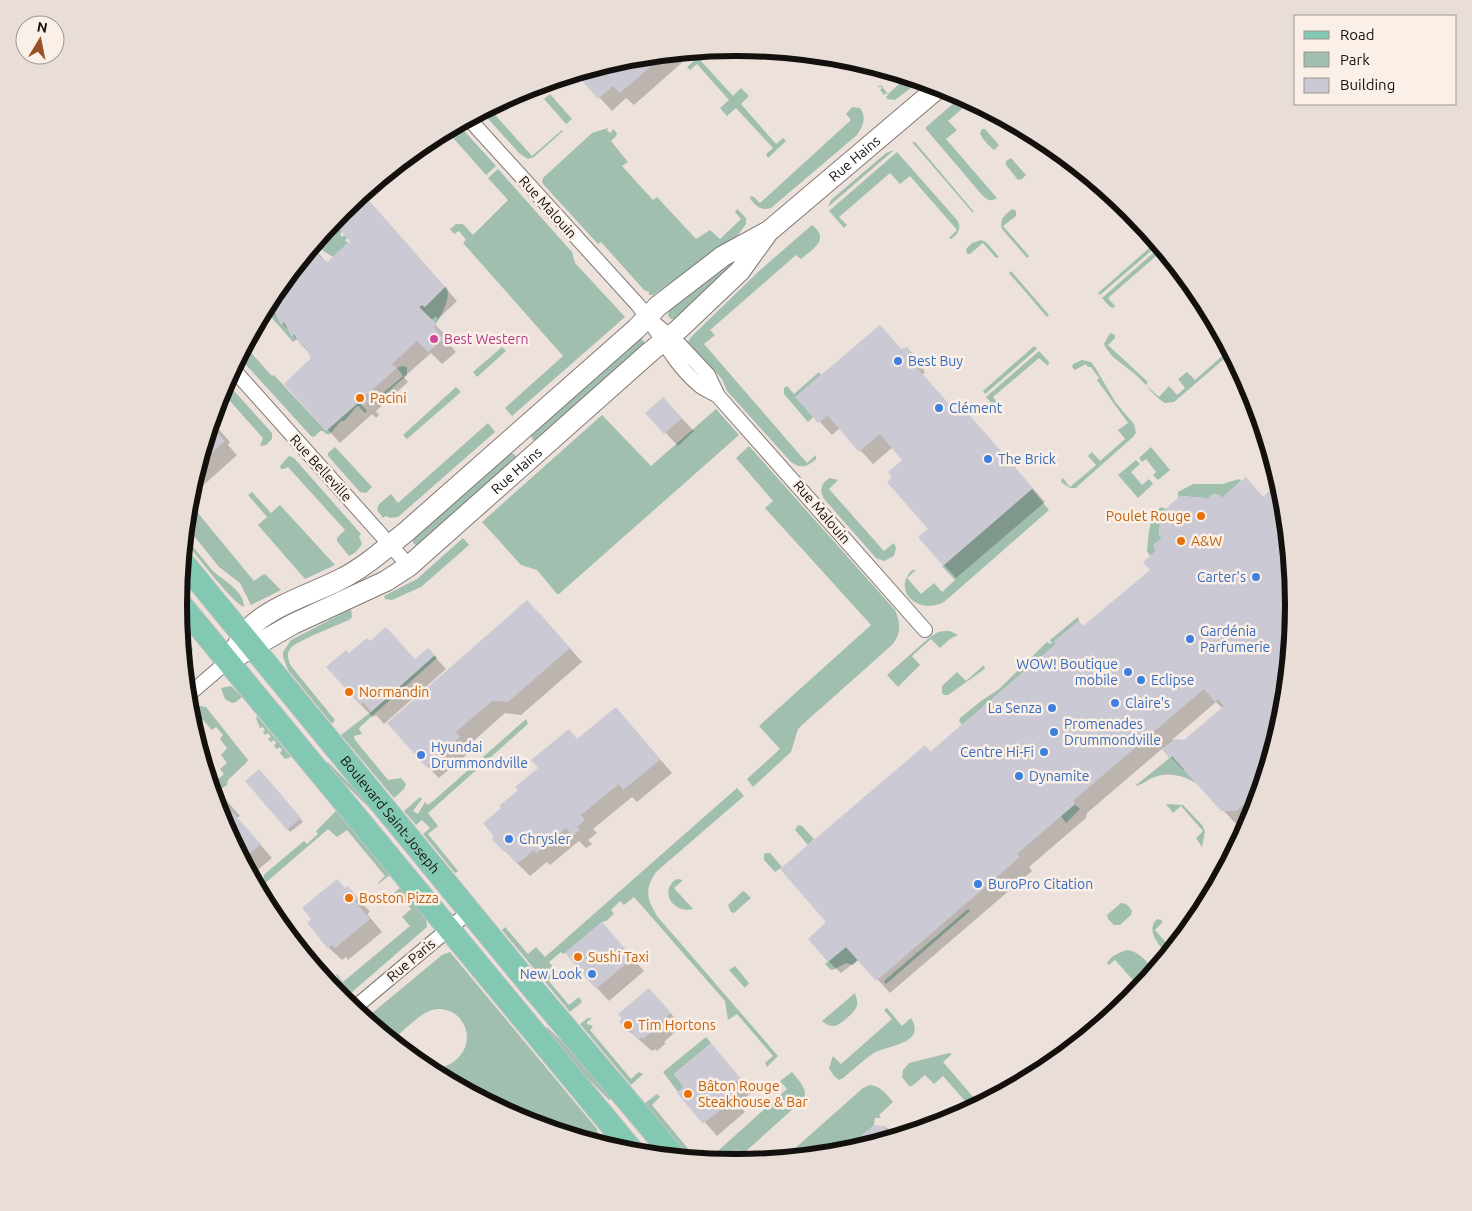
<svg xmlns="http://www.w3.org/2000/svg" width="1472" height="1211" font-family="Ubuntu,sans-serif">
	<rect width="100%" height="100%" fill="#ece2db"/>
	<!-- green -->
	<path fill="#a0bfaf" d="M706,51L709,54L701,61L733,96L741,88L749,96L741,104L776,144L783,138L786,141L768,158L766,154L773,148L736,108L727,116L720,108L729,100L697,64L690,70L687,67Z
		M907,77L920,81L895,100L887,99L886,97L888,95L886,93L884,95L880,90L882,88L880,86L878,88V86L881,85L888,94Z
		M550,94L572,119L566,124L544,99Z
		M962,96L971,101L948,121L957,130L946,139L997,198C991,202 987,200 982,195L925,128Z
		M852,107L860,108C867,117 863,126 857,135L771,208C761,211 756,206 750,199L751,196L754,197L760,203L851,120L846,114Z
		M489,108L532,156L562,130L563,131L534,157L528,159L519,153L482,112Z
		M458,124L496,166L486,175L447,131Z
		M608,128L607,131L611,133L613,129L617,133L616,136L611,141L628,162L622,166L653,200L657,197L696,239L710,230L720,239L741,219L735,212L737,209L746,218V224L738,235L653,295H649V292L644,290L601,242L598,244L543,184L542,181L544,177L592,133Z
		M982,129H985L999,145L994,150C989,146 982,139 980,133Z
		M912,142H915L974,212L973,213Z
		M894,150L828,207L831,200L886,153Z
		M897,152L957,220C962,228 958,234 951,239L949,238L957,230L910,176L900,184L890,173L839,217L847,225L844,228L829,211Z
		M1011,158L1026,175L1022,179L1018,180L1006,165V161Z
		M498,169L572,252L575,263L625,317L512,416L505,408L563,356L463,243L466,240L459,231L454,234L450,229L456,224H463L473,235L508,200L488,178Z
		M1012,209L1016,211V216L1003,226L1029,256L1027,258L1002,229C999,219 1005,215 1012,209Z
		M333,222L336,225L334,227L337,230L339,228L342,232L340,234L342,237L344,235L348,238L345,240L348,243L333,257L322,250L315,243Z
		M812,225C831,239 812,250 801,259L796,255L710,330L715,335L704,344L807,463L816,455V459C807,467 801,469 791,462L727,391L722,379L688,342L691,337L759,271Z
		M981,240L986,242L999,257L996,258L983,243L970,254H967L966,249L972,243Z
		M1156,242L1158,245L1100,295L1098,293Z
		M1160,247L1163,250L1108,298L1115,306L1114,308L1110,307L1102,298Z
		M733,261L734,263L676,319H671L668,316L669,310Z
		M1011,271L1049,315L1047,317L1009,273Z
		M446,286C452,297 442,314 436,324L419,307L422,305L425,307Z
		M267,305L271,313L274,311L281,324L284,322L292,336L294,334L297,339L293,342L265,310Z
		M1110,333L1115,335V338L1108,345L1148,382L1146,385L1159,397L1169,386L1177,395L1185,388L1178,379L1187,372L1195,380L1229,350L1231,353L1174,402L1165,403C1155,398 1148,386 1139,378C1128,366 1111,360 1104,344Z
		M641,338L645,343L536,441L533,440L531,435Z
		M245,346L272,376L274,375L326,431L359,402L367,411L365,413L358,406C352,410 350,416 344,421H341L330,434H326L323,431H320L314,437L311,436L239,357Z
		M1034,346L1037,349L985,394L983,391Z
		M502,347L506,351L477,377L473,372Z
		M1039,351L1049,362L1048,366L1039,358L993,397L1000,406L998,408L995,407L986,397Z
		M1082,360L1091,362L1096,369L1116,403L1134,424L1136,433L1133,437L1080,484L1076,488H1070L1061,482V480L1063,478L1070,487L1096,465L1088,456L1092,452L1100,461L1125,439L1118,430L1128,423L1097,380L1099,378L1091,367H1088L1086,364L1075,370L1072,367L1073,364Z
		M402,366L407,367V375L372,406L370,404L403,376L397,368Z
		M819,372L821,375L796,397L813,417L808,422L784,394V388L787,386L794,394Z
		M226,382L272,433V439L266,445L260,446L263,438L221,391Z
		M456,387L461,392L407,439L403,435Z
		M716,409L739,435L559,594H557L537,570L521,565L482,522L602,415L651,466Z
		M488,423L495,432L398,517L390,518L386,516L383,518L377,510L379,504L391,494L398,503Z
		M749,446L895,610C901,623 901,634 892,645L802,725L798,729L791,752L753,787L747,779L780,749L759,726L871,625L765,508L773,501L736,458Z
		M335,447L372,487L366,493L360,492L328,456V453Z
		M1151,447L1170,470L1158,480L1153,475L1156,472L1146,459L1142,462L1139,458Z
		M509,452L514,454L517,458L417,546L413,543V537Z
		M289,456L294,458L361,534L359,536L362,544L356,552L349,556L337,541V538L345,530L288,467L284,469H281L280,466Z
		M1136,460L1140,464L1131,472L1142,485L1149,479L1153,484L1138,498L1118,475Z
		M830,478L838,480L829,489L884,551L894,543L896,548L894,556L884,561L876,558L825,500C819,492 820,483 830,478Z
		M1239,479L1241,481L1222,498L1219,495L1213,494L1207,499L1205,498L1180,496L1178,498V492L1193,484H1222Z
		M1032,489L1049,510L944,602C920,615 891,592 912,570H916L907,578L921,594L934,583L942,592L955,580L942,566Z
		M252,492L271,513L280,505L335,565L305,579L258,525L267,517L248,495Z
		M188,501L254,581L264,574L266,575L281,590L251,605L240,583L219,567L186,526Z
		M1161,507L1166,509L1161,513L1159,535L1162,538L1156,551L1150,556L1147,551C1149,535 1148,518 1161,507Z
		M185,537C194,548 203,559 212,570C222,580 245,591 244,607C231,602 195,553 184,540Z
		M463,538L469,545L421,587L392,600L385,599L384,596L417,579Z
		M351,609L352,617L349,620C338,625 296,641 291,648C286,653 288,660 291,666L335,720L332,724L288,670L283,657V652L291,640Z
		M1078,617L1079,621L1055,641L1056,644L962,725L959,721L960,718L981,701L999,689L1047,642L1050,644L1052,643L1050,640Z
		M180,628C186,635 192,642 193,651L183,655Z
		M944,631H950L958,635L950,639L940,648L931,639L912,656L920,665L898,687L887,675L930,637L938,632Z
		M435,655L437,658L361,726L359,729L362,734L354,736L355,740L388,780L401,778L406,784L404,789L394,798L341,735L371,712Z
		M984,665L985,668L982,671L948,695H944L942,693V686L957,672L966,681Z
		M231,686L242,697L236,702L232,703L225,699L221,688Z
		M200,706L206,707L248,760L246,763L228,780L227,785L218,791L214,787L211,789L210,786L224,774L220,769L227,763L221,755L227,748L220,739L223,735L216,727L212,730L203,720L193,728L189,715Z
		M257,716L291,757L285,759L280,753L282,750L280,747L277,749L274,746L276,743L274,740L271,742L268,739L271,737L268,733L265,735L263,732L265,730L263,727L260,728L256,718Z
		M526,719L528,724L428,813L438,826L428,834L458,871L455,873L423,834L430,828L422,820L416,825L404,811L420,797L422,799L413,811L418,814L425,802L428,805L432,802Z
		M1172,756L1197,784C1182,774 1166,771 1150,779C1145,782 1141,785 1135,786Z
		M328,762L373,808L371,810L326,765Z
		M737,788L744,796L656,872C644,890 647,899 657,916L778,1056L767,1067L765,1063L773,1056L737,1014L728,1020L725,1001L634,897L624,905L620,901L611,910L614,914L606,921L602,922L565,953L563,954L561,952L549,962L557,972L548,980L569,1005L579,997L582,1002L570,1012L502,930L505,927L528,954L536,947L545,957Z
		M1166,804L1183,805L1202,825L1205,831L1202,847L1196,838L1203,831L1181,806L1173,813Z
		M1074,805L1077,806L1080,809L1066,823L1061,816Z
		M336,811L390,875L378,884V883L385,876L347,830L337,837L328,829L263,885L270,894L268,895L262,885L264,875L267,872L304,841L307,844L318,834L316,831Z
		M798,825L802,826L814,839L808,845L795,830Z
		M767,853H770L782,867L775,872L764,860V854Z
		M677,879L683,880L674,888L693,909C671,914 659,889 677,879Z
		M400,888L426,919L427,927L351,993L336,975L337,974L343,982L410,926L402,917L411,909L398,892L390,898L389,897Z
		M743,891L745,892L751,898L734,913L731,912L728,905Z
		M1121,903C1126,903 1129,906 1132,911L1131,915L1120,925H1114L1108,919L1107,915Z
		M968,909L970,911L886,984L884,981Z
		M1157,919L1161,920L1163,922L1155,930L1172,949L1168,955C1159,945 1145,931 1157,919Z
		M846,947L858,960L853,965L846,963L835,969L831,970L825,964Z
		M1127,950C1140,952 1146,961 1155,971L1140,988L1115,960L1109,965L1107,963C1111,956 1119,952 1127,950Z
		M450,952L597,1129L598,1135L595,1143L522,1121L431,1072L426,1066C431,1066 436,1067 441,1067C448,1066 454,1062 458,1058C479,1037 460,1003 432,1010C420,1013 401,1033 392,1041L365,1019L442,955Z
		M735,966L749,983L745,988L729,970Z
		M855,993C856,997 858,1001 857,1005C856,1012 840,1025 834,1026C829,1026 826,1024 822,1021Z
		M887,1008L902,1026L911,1018C927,1044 888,1045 874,1053C863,1060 853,1070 843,1078L839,1080L834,1076L829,1068L833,1056L841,1064L892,1019L884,1010Z
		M588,1018H592L587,1022V1024L593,1026L590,1030L631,1079L639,1072L643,1074L631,1085L580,1024Z
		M547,1027L581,1060L613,1097L609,1100L572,1062L545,1031Z
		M706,1037L711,1043L674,1074L684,1087L678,1092L663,1072Z
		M949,1053L952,1054L943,1062L980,1105L972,1109L943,1076L934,1084L925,1075L912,1086H909L902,1077L903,1070L909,1063Z
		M792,1072C798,1080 808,1088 804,1099L733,1163L691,1159L645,1103L657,1094L660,1097L652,1105L694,1156L703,1149L710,1158L787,1089L780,1081Z
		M870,1085C881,1086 887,1095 893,1102L879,1115L881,1118H875L874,1125L842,1153L783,1159L863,1088Z"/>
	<!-- shadow -->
	<path fill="#0003" fill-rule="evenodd" d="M694,52L634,105L626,98L612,111L577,73L627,58Z
		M363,194L457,301L438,319L436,316L431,320L448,338L446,340L456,352L442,364L431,353L404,377L408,382L376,411L379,415L376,418L372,414L340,443L286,384L313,359L310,354L267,306L272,295L312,246L327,263L352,241L333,221L342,211Z
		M880,326L902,350L907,348L920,361L925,373L922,374L961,418L966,413L1045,502L956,578L944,565L904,460L893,447L873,464L840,428L832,435L797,397Z
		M663,399L694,431L678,446L647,413Z
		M214,414L218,419L213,423L230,442L228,445L237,455L197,491L192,486Z
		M1246,479L1264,498L1270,492L1284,507L1294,606L1283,715L1249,823H1235L1185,768L1183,770L1163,748L1087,813L1086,818L1029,867L1032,871L890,993L859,959L841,973L828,961L827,922L925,747L931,753L1083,627L1152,570L1158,551L1207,501L1222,499ZM1216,702L1223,709L1184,741L1172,740Z
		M540,614L582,662L521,715L505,713L468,746L472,750L439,778L427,766Z
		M370,642L415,660L428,649L446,669L384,724L376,715L373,717L360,704L349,655Z
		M616,709L628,722L672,773L637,802L632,797L593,829L597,833L588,840L592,844L586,848L579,841L550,865L547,862L530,876L498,844L578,740Z
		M203,763L219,780L211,787Z
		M262,773L303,822L290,832L247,781Z
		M212,790L227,801L240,816L237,818L272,858L252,875L248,871L220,819Z
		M348,887L370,912L367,914L382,932L348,960L346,957L342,960L329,948L345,889Z
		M602,923L644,971L609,1001L597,988Z
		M649,989L682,1026L664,1042L666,1043L657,1051L655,1049L652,1051L629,1031Z
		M711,1045L752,1092L738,1104L745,1112L717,1136L679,1093L686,1087Z
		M874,1126L886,1127L896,1137L844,1153Z"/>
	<!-- building -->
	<path fill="#cbc9d4" d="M664,55L620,93L613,86L598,99L576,74L627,58Z
		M363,194L445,287L425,307L422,305L419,307L436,324L434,327L444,339L428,352L417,341L392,364L397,368L364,397L368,401L363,406L359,402L326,431L284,384L311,358L304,345L302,347L294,334L292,337L284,322L281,325L274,311L271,313L267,305L272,295L312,247L317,251L315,253L327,262L350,241L333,222L342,211Z
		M880,325L901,349L908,347L913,360L911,361L960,417L966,411L1033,488L943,566L918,537L928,529L887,482L892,477L888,472L902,460L880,434L859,452L828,416L818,423L795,397Z
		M663,397L682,418L664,434L645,413Z
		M212,421L219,429L216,431L225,441L198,465Z
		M1246,477L1263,497L1270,490L1284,507L1294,606L1283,715L1260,790L1236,811H1221L1172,756L1169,758L1162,749L1175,739L1184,740L1224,706L1218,699L1215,702L1204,689L1074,800V805L1017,854L1020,857L876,981L846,947L828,962L808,939L826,922L780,869L925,745L930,752L1056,644L1054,641L1079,621L1083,626L1150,570L1143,562L1156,551L1154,549V544L1162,538L1159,535L1161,513L1180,496L1206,498L1207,499L1213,494L1219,495L1222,498Z
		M527,600L570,648L508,702L492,701L456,732L460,737L426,767L387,723Z
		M386,627L415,659L428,648L435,655L371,712L363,702L360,705L326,667L346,650L349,653L367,638L370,641Z
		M616,707L660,760L623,790L619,784L581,815L585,820L577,827L580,830L573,836L566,828L536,853L534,850L517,864L504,849L503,851L497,845L492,839L494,837L483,823L501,808L499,806L518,790L515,787L538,768L531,760L569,729L577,739Z
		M259,769L301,818L287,830L245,781Z
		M214,787L228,802L218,811L211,789Z
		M232,812L261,844L242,860L222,821Z
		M337,879L345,888L348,886L354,893L358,898L355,901L370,919L335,948L332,945L328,949L307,923L311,919L302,908Z
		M602,922L633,958L596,989L565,953Z
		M649,988L671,1013L652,1028L654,1030L643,1039L641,1037L639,1040L630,1030L628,1032L619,1021L622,1019L618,1014Z
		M711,1043L740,1078L726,1090L734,1099L703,1124L677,1093L684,1087L674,1074Z
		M874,1125L886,1126L885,1141L842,1153Z"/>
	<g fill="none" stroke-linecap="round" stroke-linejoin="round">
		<!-- street casing -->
		<g stroke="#817872" stroke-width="16">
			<path id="street" d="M469,119L638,305C659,331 672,362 698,384C703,389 712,392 718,396
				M647,317L680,345L708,375L718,396L925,630
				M233,369L409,566
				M187,696L228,661
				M353,1009L470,911"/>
		</g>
		<!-- secondary casing -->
		<g stroke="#817872" stroke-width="22">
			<g id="secondary">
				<path id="s1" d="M239,655L293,624L386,581L409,566L650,352L679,329L740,271L766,235"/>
				<path id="s2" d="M228,661C236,648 244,632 255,623C279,603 314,593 341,579C365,567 386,548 407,531L636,329L658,306L723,256L769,231L939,87"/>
			</g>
		</g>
		<!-- primary casing -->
		<g stroke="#c2c1c0" stroke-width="24">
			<g id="primary">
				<path id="s3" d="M182,561L535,991L675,1157"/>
				<path d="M178,601L635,1154"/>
			</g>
		</g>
		<!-- street -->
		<use href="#street" stroke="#fff" stroke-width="14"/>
		<!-- secondary -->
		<use href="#secondary" stroke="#fff" stroke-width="20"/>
		<!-- primary -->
		<use href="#primary" stroke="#83c8b2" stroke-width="22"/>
	</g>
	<!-- markers -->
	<circle fill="#d1479c" stroke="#faf0e8" stroke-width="2" cx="434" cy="339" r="5"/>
	<g fill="#3f7fe0" stroke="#faf0e8" stroke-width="2">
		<circle cx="898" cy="361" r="5"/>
		<circle cx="939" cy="408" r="5"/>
		<circle cx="988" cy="459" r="5"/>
		<circle cx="1256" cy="577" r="5"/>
		<circle cx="1190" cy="639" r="5"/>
		<circle cx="1128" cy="672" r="5"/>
		<circle cx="1141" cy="680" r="5"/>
		<circle cx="1115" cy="703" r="5"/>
		<circle cx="1052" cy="708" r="5"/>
		<circle cx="1054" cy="732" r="5"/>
		<circle cx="1044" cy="752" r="5"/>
		<circle cx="421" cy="755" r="5"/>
		<circle cx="1019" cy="776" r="5"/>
		<circle cx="509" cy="839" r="5"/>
		<circle cx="978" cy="884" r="5"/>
		<circle cx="592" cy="974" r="5"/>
	</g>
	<g fill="#e8710a" stroke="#faf0e8" stroke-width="2">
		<circle cx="360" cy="398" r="5"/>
		<circle cx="1201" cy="516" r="5"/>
		<circle cx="1181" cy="541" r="5"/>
		<circle cx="349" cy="692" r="5"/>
		<circle cx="349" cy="898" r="5"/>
		<circle cx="578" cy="957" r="5"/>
		<circle cx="628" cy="1025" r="5"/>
		<circle cx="688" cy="1094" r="5"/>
	</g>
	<g text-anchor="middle" stroke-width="5" stroke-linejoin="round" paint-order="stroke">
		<!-- street labels -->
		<g font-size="14" fill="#13100e" stroke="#faf0e8">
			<text dy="5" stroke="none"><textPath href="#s2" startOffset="809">Rue Hains</textPath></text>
			<text transform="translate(548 207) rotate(48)" y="5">Rue Malouin</text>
			<text transform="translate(321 468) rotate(48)" y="5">Rue Belleville</text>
			<text dy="5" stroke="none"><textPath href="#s1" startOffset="336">Rue Hains</textPath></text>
			<text transform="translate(822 512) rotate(49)" y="5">Rue Malouin</text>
			<text dy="5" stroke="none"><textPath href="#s3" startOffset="328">Boulevard Saint-Joseph</textPath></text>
			<text transform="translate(411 960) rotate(-40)" y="5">Rue Paris</text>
		</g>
		<!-- hotel labels -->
		<g font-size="14" fill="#b23c85" stroke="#faf0e8" text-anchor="start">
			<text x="444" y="344">Best Western</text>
		</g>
		<!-- shop labels -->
		<g font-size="14" fill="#366cbe" stroke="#faf0e8" text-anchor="start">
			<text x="908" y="366">Best Buy</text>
			<text x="949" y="413">Clément</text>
			<text x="998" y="464">The Brick</text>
			<text x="1246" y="582" text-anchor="end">Carter's</text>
			<text x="1200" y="636">Gardénia<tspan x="1200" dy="16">Parfumerie</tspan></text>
			<text x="1118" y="669" text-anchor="end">WOW! Boutique<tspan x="1118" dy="16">mobile</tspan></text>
			<text x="1151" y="685">Eclipse</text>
			<text x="1125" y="708">Claire's</text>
			<text x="1042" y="713" text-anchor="end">La Senza</text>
			<text x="1064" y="729">Promenades<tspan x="1064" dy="16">Drummondville</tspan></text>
			<text x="431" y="752">Hyundai<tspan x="431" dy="16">Drummondville</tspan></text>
			<text x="1034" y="757" text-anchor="end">Centre Hi-Fi</text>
			<text x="1029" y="781">Dynamite</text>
			<text x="519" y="844">Chrysler</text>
			<text x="988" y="889">BuroPro Citation</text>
			<text x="582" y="979" text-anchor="end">New Look</text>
		</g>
		<!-- food labels -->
		<g font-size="14" fill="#c56008" stroke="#faf0e8" text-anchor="start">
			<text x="370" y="403">Pacini</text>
			<text x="1191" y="521" text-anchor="end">Poulet Rouge</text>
			<text x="1191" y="546">A&amp;W</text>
			<text x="359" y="697">Normandin</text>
			<text x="359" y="903">Boston Pizza</text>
			<text x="588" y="962">Sushi Taxi</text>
			<text x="638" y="1030">Tim Hortons</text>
			<text x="698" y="1091">Bâton Rouge<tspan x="698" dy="16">Steakhouse &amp; Bar</tspan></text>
		</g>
	</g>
	<!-- crop -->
	<path d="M0 0H1472V1211H0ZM187 605a549 549 0 1 1 1098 0a549 549 0 1 1-1098 0Z" fill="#e8ded7" fill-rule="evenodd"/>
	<path fill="none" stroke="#13100e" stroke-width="6" d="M187 605a549 549 0 1 1 1098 0a549 549 0 1 1-1098 0Z"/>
	<!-- legend -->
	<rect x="1294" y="15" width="162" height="90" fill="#faf0e8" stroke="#9e9691"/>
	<rect x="1304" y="31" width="25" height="8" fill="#83c8b2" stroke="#9e9691"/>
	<text x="1340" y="40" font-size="15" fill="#13100e">Road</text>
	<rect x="1304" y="52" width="25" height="15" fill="#a0bfaf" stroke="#9e9691"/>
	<text x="1340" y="65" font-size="15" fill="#13100e">Park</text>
	<rect x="1304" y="78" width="25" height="15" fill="#cbc9d4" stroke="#9e9691"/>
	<text x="1340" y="90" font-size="15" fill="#13100e">Building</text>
	<!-- north arrow -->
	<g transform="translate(40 40) rotate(10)"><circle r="24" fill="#faf0e8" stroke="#9e9691"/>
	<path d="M0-4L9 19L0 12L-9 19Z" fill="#965125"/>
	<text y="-8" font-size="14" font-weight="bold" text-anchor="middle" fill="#13100e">N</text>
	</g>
</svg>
